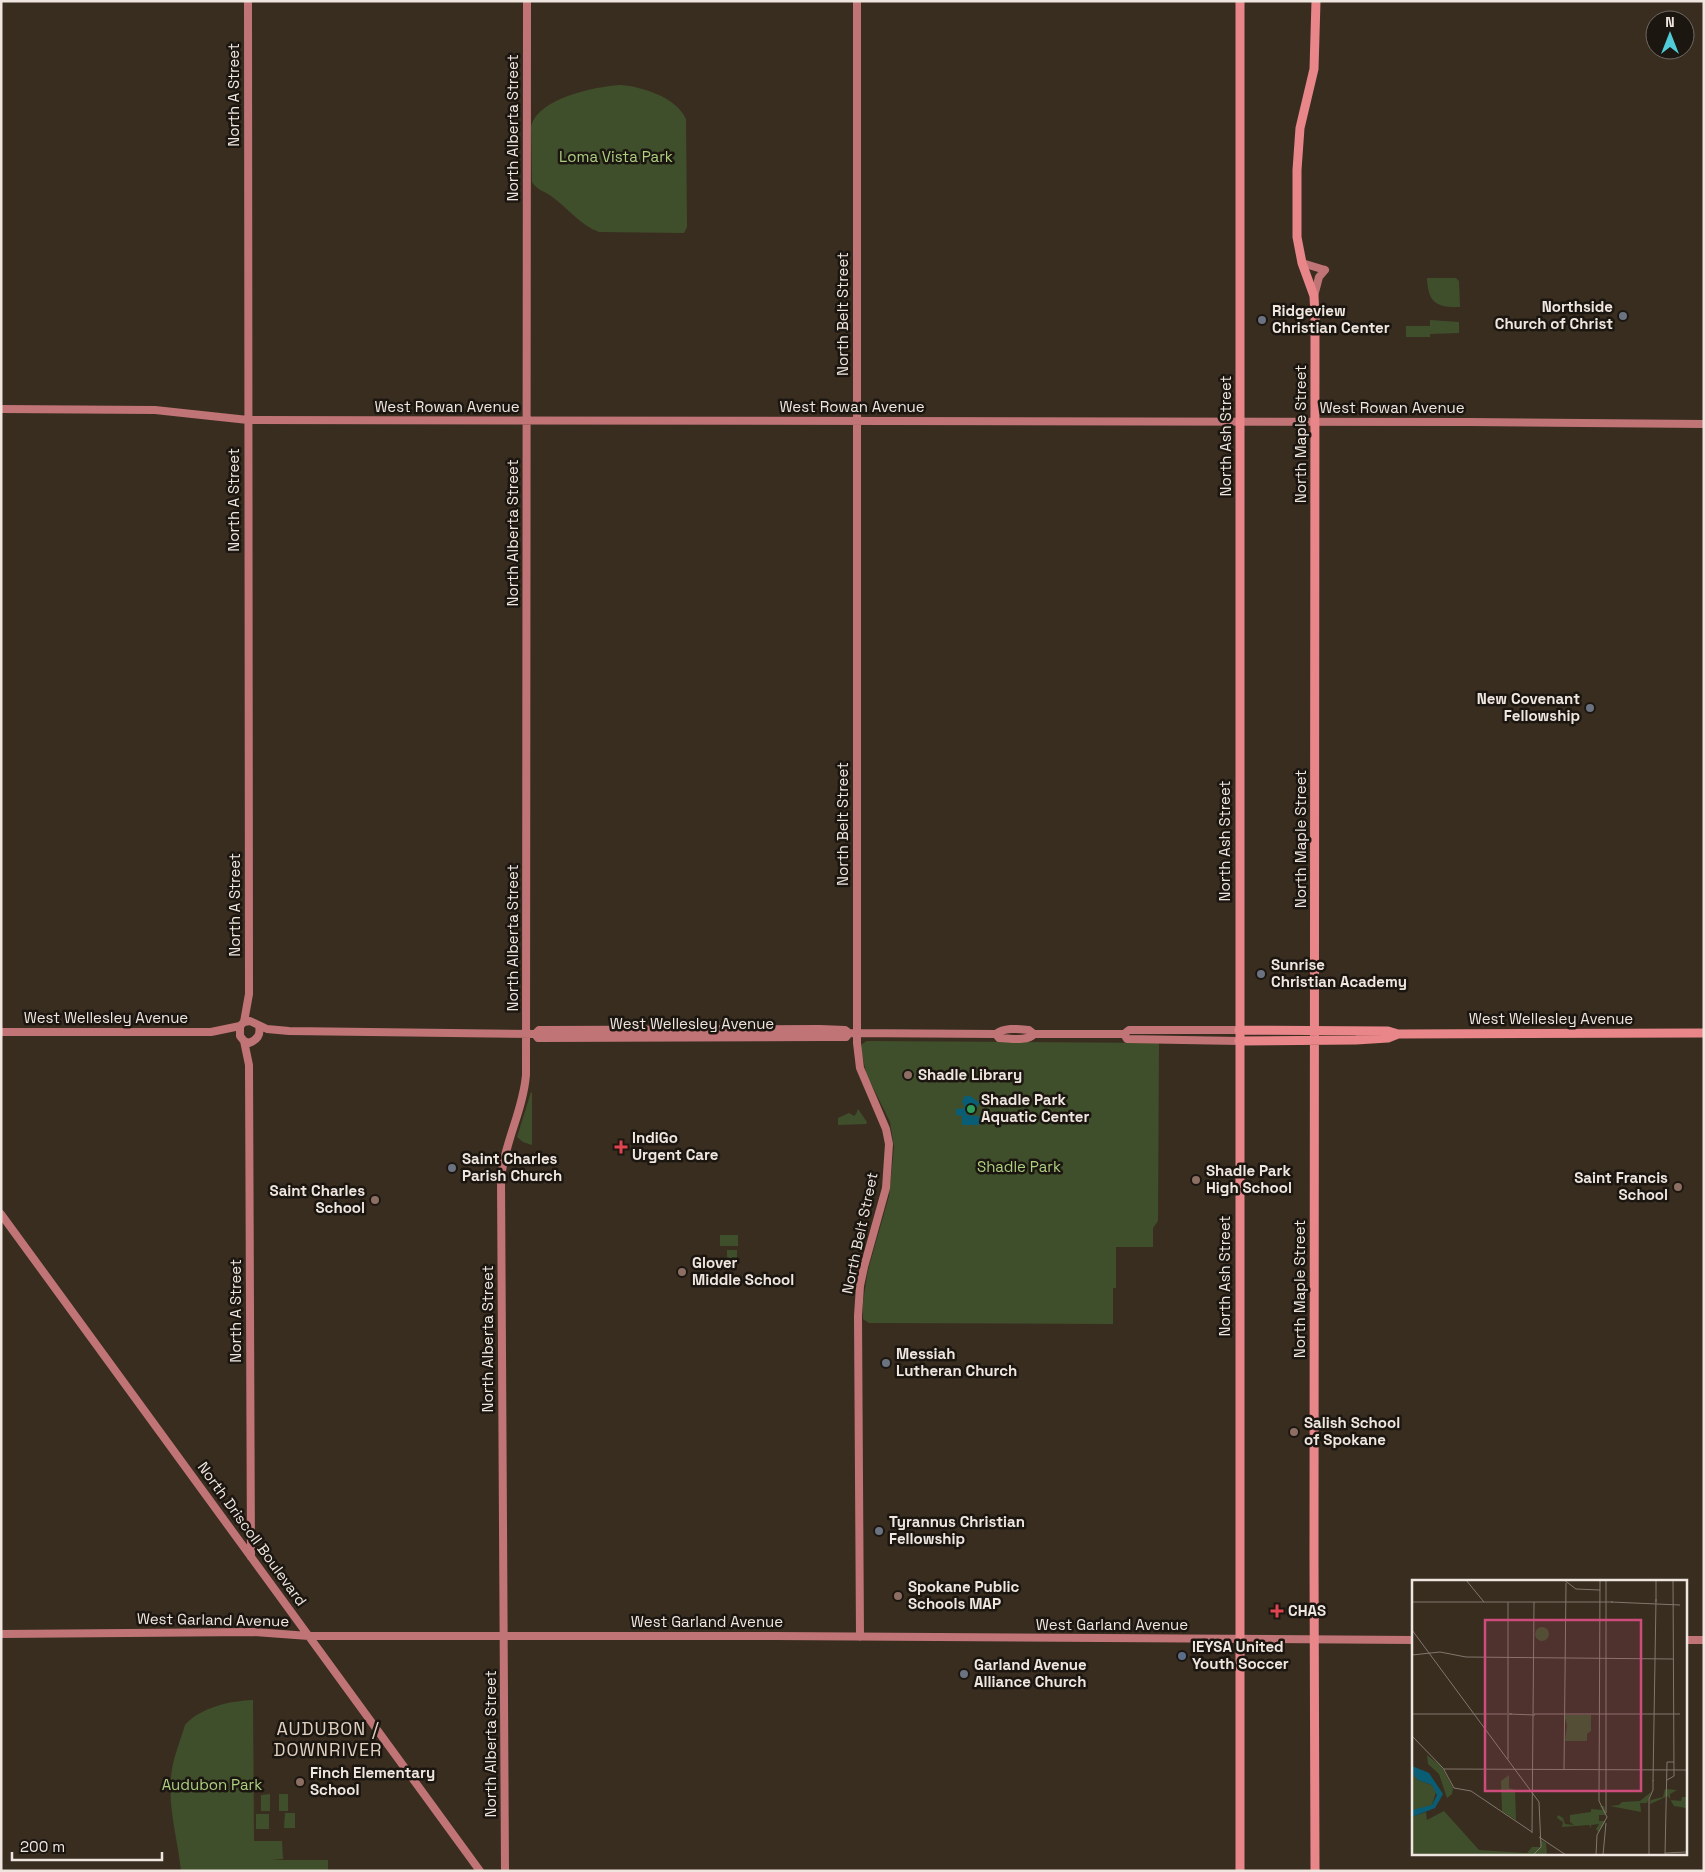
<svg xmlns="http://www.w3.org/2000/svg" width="1705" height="1872" font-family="'Space Grotesk',sans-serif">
	<rect width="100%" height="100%" fill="#392d20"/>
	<!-- green -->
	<path fill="#404f2b" d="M619,85C641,86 676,97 686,119L687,227L684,233L599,232C580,225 567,207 551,196C544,191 537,190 532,182L531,126C539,98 594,87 619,85Z
		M1427,278H1456L1459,281L1460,307C1436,308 1428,302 1427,278Z
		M1430,320L1459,322V333L1430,334V337H1406V326H1430Z
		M867,1041L1159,1043L1158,1221L1153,1228V1247H1116V1288H1113V1324L869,1323L863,1319V1302L868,1270L889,1196L894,1147L890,1122L866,1073L861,1048L862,1044Z
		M531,1092L532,1093V1145L523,1142L517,1137Z
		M858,1109L867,1122L866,1124L838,1125V1118L849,1113L854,1116L856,1114Z
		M720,1235H738V1246H720Z
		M727,1250H737V1261H727Z
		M253,1700L254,1841H282L283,1859L271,1860H328V1871H181C178,1840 168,1809 171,1778C172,1760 180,1742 185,1725C201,1707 230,1701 253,1700Z
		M270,1794V1811H261V1795Z
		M279,1794H288V1811H279Z
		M285,1813H295V1828H284Z
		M256,1814H269V1829H256Z"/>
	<!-- water -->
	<path fill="#095e76" d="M965,1096H970L979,1102L978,1106L967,1112L966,1115L979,1116V1125H962V1116L956,1115V1109L965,1108L962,1101Z"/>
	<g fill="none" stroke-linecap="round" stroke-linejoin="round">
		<!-- secondary -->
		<path stroke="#c07476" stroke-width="8" d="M857,1V1043L860,1068L886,1129L889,1144L886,1188L864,1267L860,1286L858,1316L860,1637
			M1302,263L1325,270
			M1314,296L1319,277L1325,270
			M1,409L155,410L248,420L1469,422L1704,424
			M244,1022L249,994L248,1
			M240,1026V1036L244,1041L249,1043C257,1040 261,1035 259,1026
			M1,1032H211L240,1026L244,1022L250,1021L267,1029L289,1031L535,1034L539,1030L820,1029L845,1030L849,1033L996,1034C1005,1027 1018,1029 1029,1030L1034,1034
			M535,1034L538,1038L822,1037H846L849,1033
			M996,1034L999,1038C1009,1038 1027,1042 1034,1034H1124L1129,1030H1239
			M1124,1034L1127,1039L1239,1041
			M244,1041L249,1065L251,1557
			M1,1214L480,1871
			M1,1634L253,1632L309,1636H774L1414,1640
			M1686,1640H1704
			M505,1871L501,1179C504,1143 523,1111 526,1075L527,1"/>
		<!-- primary -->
		<path stroke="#e88689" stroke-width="9" d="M1239,1030L1388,1031L1398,1034L1704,1033
			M1239,1041L1356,1040L1388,1038L1398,1034
			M1240,1871V1
			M1315,1871L1314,1556L1315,316L1314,296L1302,263L1297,237V170L1300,128L1314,69L1316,1"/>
	</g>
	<!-- markers -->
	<g fill="#6b7280" stroke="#1c1611" stroke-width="2">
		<circle cx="1623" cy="316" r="5"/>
		<circle cx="1262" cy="320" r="5"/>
		<circle cx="1590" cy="708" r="5"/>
		<circle cx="1261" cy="974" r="5"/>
		<circle cx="452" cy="1168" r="5"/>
		<circle cx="886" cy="1363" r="5"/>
		<circle cx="879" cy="1531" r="5"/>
		<circle cx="964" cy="1674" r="5"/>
	</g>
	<g fill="#8d6e63" stroke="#1c1611" stroke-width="2">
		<circle cx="908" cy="1075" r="5"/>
		<circle cx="1196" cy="1180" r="5"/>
		<circle cx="1678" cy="1187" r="5"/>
		<circle cx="375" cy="1200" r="5"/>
		<circle cx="682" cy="1272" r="5"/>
		<circle cx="1294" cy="1432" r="5"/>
		<circle cx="898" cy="1596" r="5"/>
		<circle cx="300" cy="1782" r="5"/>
	</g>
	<circle fill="#2e9e5b" stroke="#1c1611" stroke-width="2" cx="971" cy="1109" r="5"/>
	<g fill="#e0444e" stroke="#1c1611" stroke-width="2">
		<path d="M618.5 1139.5h5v5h5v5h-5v5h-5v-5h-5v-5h5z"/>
		<path d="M1274.5 1603.5h5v5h5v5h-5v5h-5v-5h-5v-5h5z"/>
	</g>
	<circle fill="#5c6f8a" stroke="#1c1611" stroke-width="2" cx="1182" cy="1656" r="5"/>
	<g text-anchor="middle" stroke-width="5" stroke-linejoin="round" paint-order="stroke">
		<!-- street labels -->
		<g font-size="15" fill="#efe6df" stroke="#1c1611">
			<text transform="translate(234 95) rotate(-90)" y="5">North A Street</text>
			<text transform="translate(513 128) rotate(-90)" y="5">North Alberta Street</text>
			<text transform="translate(843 314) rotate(-90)" y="5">North Belt Street</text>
			<text x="447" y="412">West Rowan Avenue</text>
			<text x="852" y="412">West Rowan Avenue</text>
			<text x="1392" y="413">West Rowan Avenue</text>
			<text transform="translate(1301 434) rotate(-90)" y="5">North Maple Street</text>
			<text transform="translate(1226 436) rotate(-90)" y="5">North Ash Street</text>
			<text transform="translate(234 500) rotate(-90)" y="5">North A Street</text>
			<text transform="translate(513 533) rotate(-90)" y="5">North Alberta Street</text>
			<text transform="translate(843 824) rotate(-90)" y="5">North Belt Street</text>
			<text transform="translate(1301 839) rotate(-90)" y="5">North Maple Street</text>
			<text transform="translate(1225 841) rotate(-90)" y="5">North Ash Street</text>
			<text transform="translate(235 905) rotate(-90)" y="5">North A Street</text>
			<text transform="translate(513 938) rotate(-90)" y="5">North Alberta Street</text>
			<text x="106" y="1023">West Wellesley Avenue</text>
			<text x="1551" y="1024">West Wellesley Avenue</text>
			<text x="692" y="1029">West Wellesley Avenue</text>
			<text transform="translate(860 1233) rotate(-78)" y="5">North Belt Street</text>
			<text transform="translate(1225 1276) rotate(-90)" y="5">North Ash Street</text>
			<text transform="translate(1300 1289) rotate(-90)" y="5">North Maple Street</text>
			<text transform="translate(236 1311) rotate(-90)" y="5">North A Street</text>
			<text transform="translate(488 1339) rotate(-90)" y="5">North Alberta Street</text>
			<text transform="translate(252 1534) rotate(54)" y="5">North Driscoll Boulevard</text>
			<text transform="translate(213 1620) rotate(1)" y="5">West Garland Avenue</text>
			<text x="707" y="1627">West Garland Avenue</text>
			<text x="1112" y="1630">West Garland Avenue</text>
			<text transform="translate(491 1744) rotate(-90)" y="5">North Alberta Street</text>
		</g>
		<!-- park labels -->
		<g font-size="15" fill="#add081" stroke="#1c1611">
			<text x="616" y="162">Loma Vista Park</text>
			<text x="1019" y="1172">Shadle Park</text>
			<text x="212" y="1790">Audubon Park</text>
		</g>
		<!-- poi labels -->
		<g font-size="15" font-weight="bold" fill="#efe6df" stroke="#1c1611" text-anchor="start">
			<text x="1613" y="312" text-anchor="end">Northside<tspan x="1613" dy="17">Church of Christ</tspan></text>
			<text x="1272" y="316">Ridgeview<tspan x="1272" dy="17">Christian Center</tspan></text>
			<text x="1580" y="704" text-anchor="end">New Covenant<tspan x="1580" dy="17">Fellowship</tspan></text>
			<text x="1271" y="970">Sunrise<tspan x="1271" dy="17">Christian Academy</tspan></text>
			<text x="918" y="1080">Shadle Library</text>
			<text x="981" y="1105">Shadle Park<tspan x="981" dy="17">Aquatic Center</tspan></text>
			<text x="632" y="1143">IndiGo<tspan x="632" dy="17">Urgent Care</tspan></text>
			<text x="462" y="1164">Saint Charles<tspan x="462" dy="17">Parish Church</tspan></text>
			<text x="1206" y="1176">Shadle Park<tspan x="1206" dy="17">High School</tspan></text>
			<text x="1668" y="1183" text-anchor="end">Saint Francis<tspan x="1668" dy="17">School</tspan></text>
			<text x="365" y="1196" text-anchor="end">Saint Charles<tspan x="365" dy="17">School</tspan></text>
			<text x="692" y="1268">Glover<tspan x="692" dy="17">Middle School</tspan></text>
			<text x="896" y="1359">Messiah<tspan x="896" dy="17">Lutheran Church</tspan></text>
			<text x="1304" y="1428">Salish School<tspan x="1304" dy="17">of Spokane</tspan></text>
			<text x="889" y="1527">Tyrannus Christian<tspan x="889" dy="17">Fellowship</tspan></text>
			<text x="908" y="1592">Spokane Public<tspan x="908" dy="17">Schools MAP</tspan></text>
			<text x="1288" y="1616">CHAS</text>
			<text x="1192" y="1652">IEYSA United<tspan x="1192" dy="17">Youth Soccer</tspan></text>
			<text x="974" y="1670">Garland Avenue<tspan x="974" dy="17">Alliance Church</tspan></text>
			<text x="310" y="1778">Finch Elementary<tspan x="310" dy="17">School</tspan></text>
		</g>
		<!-- quarter labels -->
		<g font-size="18" letter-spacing="1" fill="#e0d0c0" stroke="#1c1611">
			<text x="328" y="1735">AUDUBON /<tspan x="328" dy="21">DOWNRIVER</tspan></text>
		</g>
	</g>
	<!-- overview -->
	<g transform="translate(1412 1580)">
		<rect width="275" height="275" fill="#392d20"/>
		<path d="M123 54a7 7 0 1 1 14 0a7 7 0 1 1-14 0ZM152,135H179V151L175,154V161H153L155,145ZM15,175L29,186L41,208L40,214L35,218L27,194L16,184ZM0,193L6,200L20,205L24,212L20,225L6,230H0ZM97,195V208L103,210L104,240L90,231L89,201ZM253,209L265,210L258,214V220L269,221L270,217H275L274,228L262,226L256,216L238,224L239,217V220L251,217ZM239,212L235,223H228L229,232L198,226L207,225L210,222L228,221ZM188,226H192L194,235H187V241H194L186,252L184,249L187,244L179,245V248L177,245L150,247L151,242L145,238L146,235L151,238L153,244L162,245L158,242V235L179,232V229L191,230ZM32,231L67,270L115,273L120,267H129V260L134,263L135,275H0V237L14,232L15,240Z" fill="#404f2b"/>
		<path d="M0,186L17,193L31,214L23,228L0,237V230L20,225L25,215L20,205L6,200L0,193Z" fill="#095e76"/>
		<path fill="none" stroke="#82776c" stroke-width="1" d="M54,0L72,22M152,0L164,9L188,10M194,0V233M244,0V22M0,22H201M199,22L268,25M0,50L127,222L129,267L121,275M0,75L28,72L54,77L261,79M96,133V22M0,134H100M97,134L123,135M122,134H268M96,135V179M0,156L31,188L42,208L59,211L120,252M32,189L275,190M152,189L154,3M255,200L262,196L261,0M241,201L244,19M120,253L122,22M127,257L154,275M253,273L275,272M184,275L185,255L195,237L187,221L188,0M191,275L194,243M237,275V219L241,210V200M253,275L255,182H262"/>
		<path fill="#cd4c7c" fill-opacity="0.15" stroke="#cd4c7c" stroke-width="2.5" d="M73,40H229V211H73Z"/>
		<rect width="275" height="275" fill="none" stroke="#efe6df" stroke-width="2.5"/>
	</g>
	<!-- border -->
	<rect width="1705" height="1872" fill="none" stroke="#efe6df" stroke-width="5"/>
	<!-- north arrow -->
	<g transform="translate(1670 35)"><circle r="24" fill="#1c1611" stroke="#706963"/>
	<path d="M0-4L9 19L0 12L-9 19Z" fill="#52cbd8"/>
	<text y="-8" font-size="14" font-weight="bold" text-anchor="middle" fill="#efe6df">N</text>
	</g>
	<!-- scale -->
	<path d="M12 1852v8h150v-8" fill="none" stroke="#efe6df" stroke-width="2.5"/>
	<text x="20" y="1852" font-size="15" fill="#efe6df" stroke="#1c1611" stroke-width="4" paint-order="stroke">200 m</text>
</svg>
